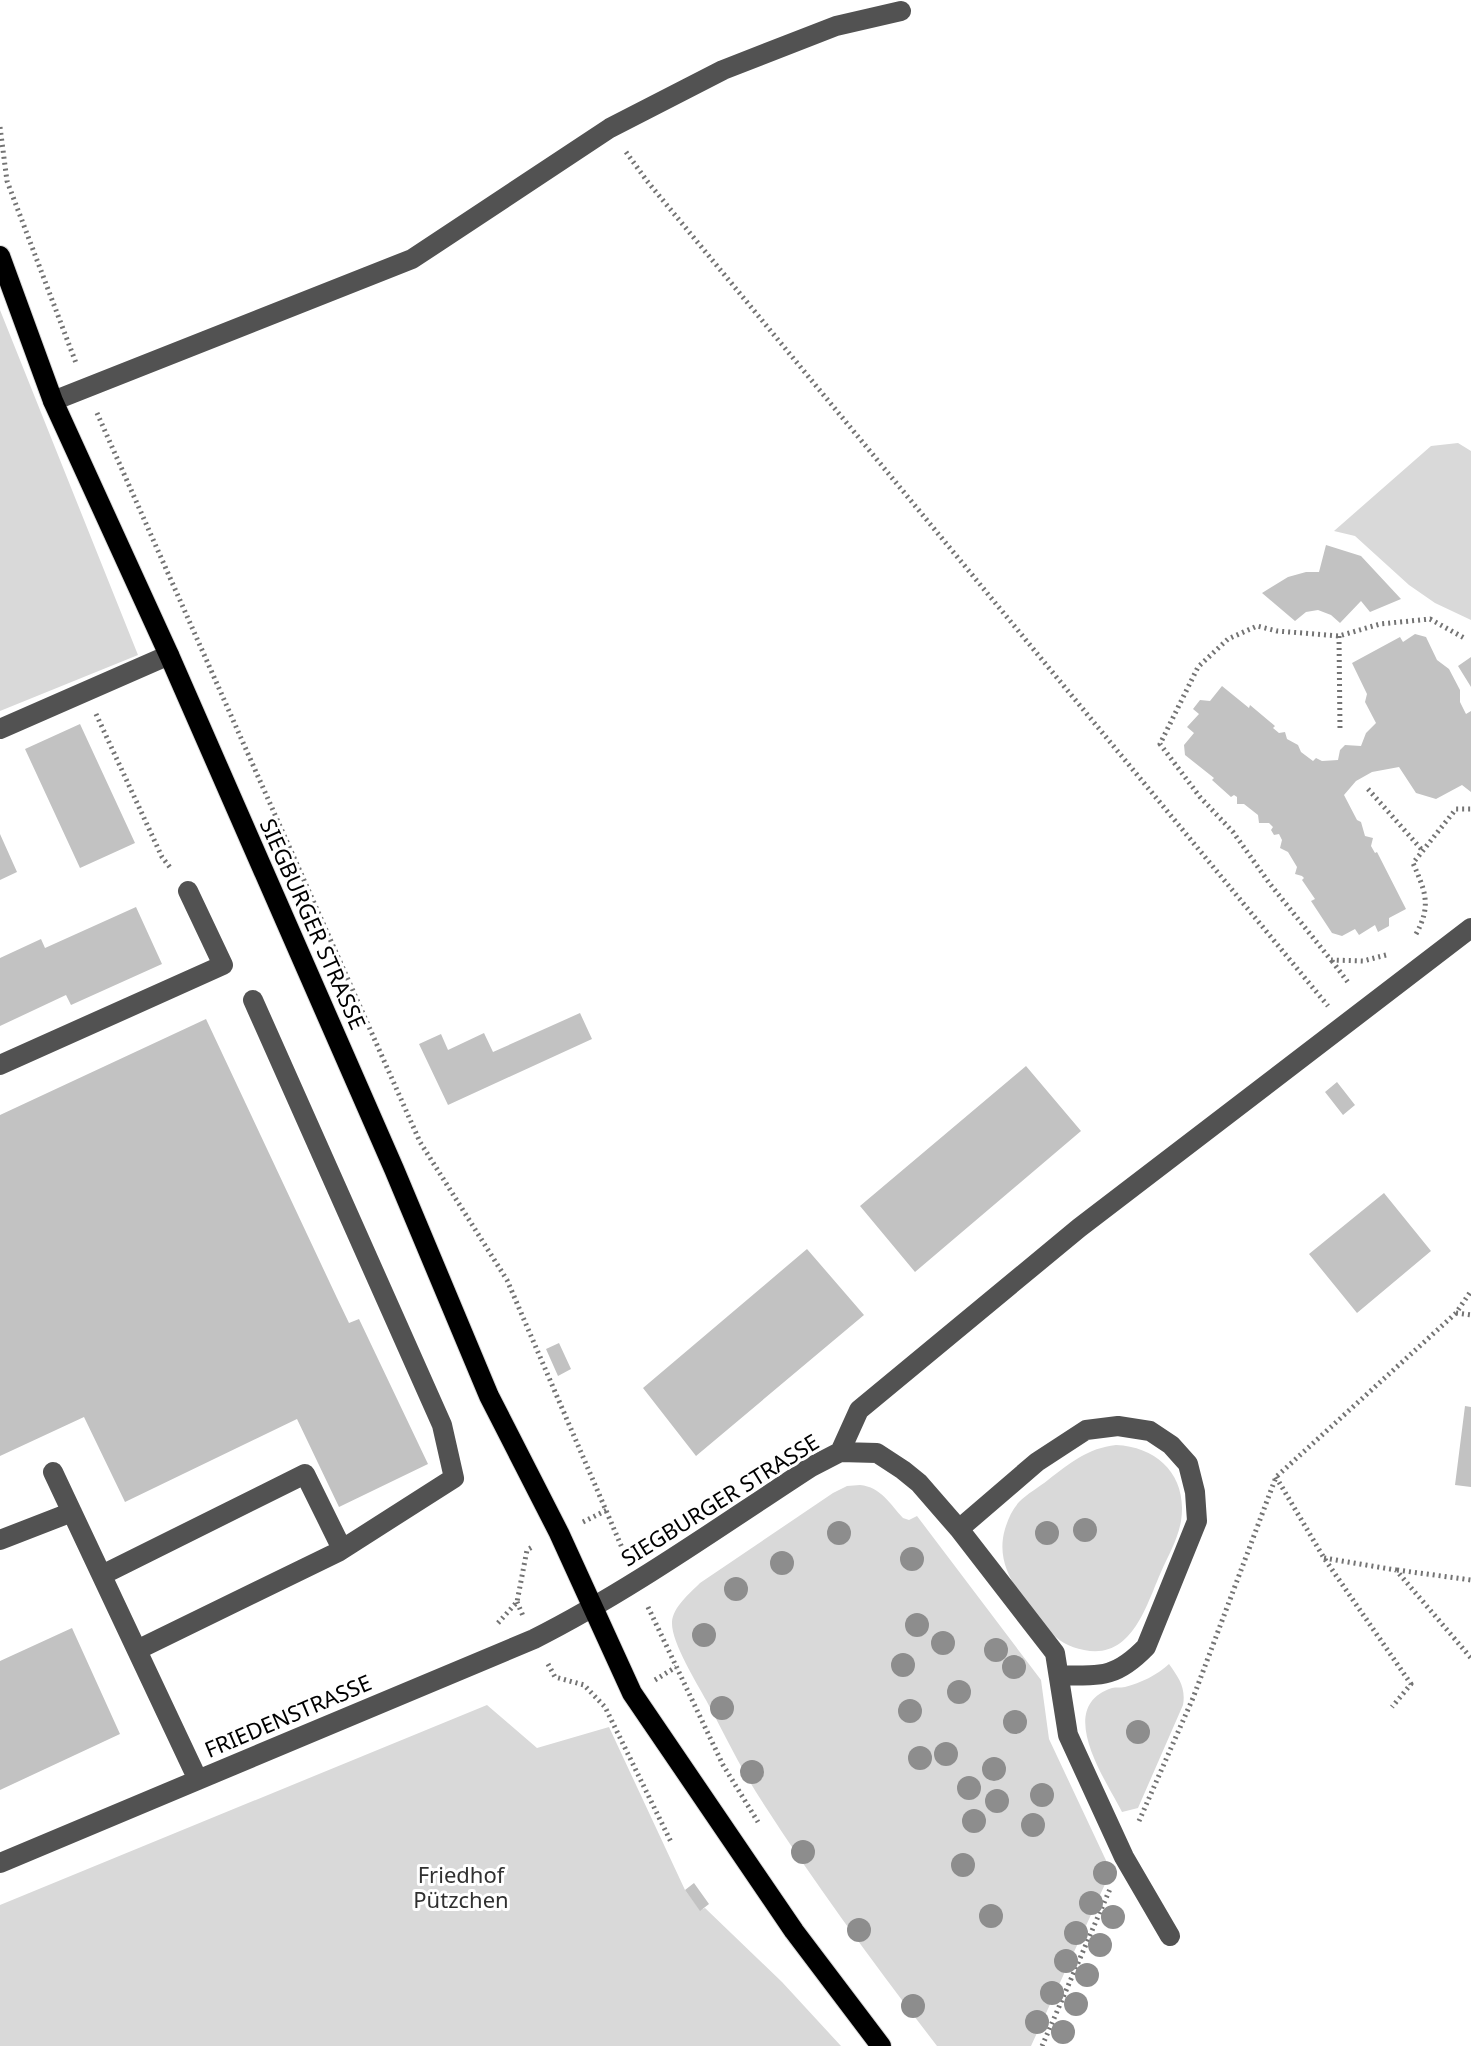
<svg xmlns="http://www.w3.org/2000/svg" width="1471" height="2046" font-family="'Noto Sans',sans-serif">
	<rect width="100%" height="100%" fill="#fff"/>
	<!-- green -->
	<path fill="#d9d9d9" d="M0,310L138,655L0,711Z
		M1458,443L1471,451V620L1435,603L1409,585L1355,536L1334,531L1431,446Z
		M1116,1445C1159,1447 1188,1477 1181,1521C1178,1539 1168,1556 1161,1572C1146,1606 1132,1660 1084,1650C1069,1647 1058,1641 1048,1629C1025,1600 993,1570 1005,1529C1008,1519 1012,1510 1019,1502C1027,1494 1039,1487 1048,1480C1070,1463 1088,1448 1116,1445Z
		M860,1485C881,1487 890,1504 903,1518L909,1520L917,1516L1041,1680L1049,1739L1111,1871L1031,2046H937C874,1964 812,1880 756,1792C738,1763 723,1731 706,1700C697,1683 671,1642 672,1622C673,1607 690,1593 700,1583L833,1493L847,1486Z
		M1169,1664C1179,1678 1186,1688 1183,1705L1138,1808L1122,1812C1106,1780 1054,1707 1112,1688C1116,1687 1120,1688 1125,1687C1141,1683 1157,1675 1169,1664Z
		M487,1705L537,1748L609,1727L685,1890L700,1910L705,1908L782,1982L841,2046H0V1905Z"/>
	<!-- building -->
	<path fill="#c2c2c2" d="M1326,545L1361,556L1401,599L1370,612L1361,601L1340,623L1331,615L1318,610L1306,612L1295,621L1262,593L1288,577L1306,572H1319Z
		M1415,634L1426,637L1437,660L1449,669L1460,690V702L1466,714L1471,711V792L1462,785L1436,799L1416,793L1399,767L1372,772L1356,781L1344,795L1357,820L1361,822L1365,836L1373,838L1371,846L1375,853L1377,852L1406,909L1389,918V926L1378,932L1375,925L1359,935L1355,929L1342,936L1332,933L1311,901L1315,899L1302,880L1304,878L1302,876L1295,874L1297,867L1288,852L1280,848L1282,840L1279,834L1274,835L1271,830L1273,827L1269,823H1259L1258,815L1244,804H1237V797L1234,795L1231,797L1212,780L1214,778L1185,755L1184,745L1194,733L1187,727L1199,714L1193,709L1200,700L1210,701L1222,686L1249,708L1250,705L1275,726L1273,728L1279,733L1285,732L1287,739L1298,745L1301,752L1313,761L1316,758L1322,761L1338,760L1340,750L1345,745L1361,746L1366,733L1376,723L1365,702L1367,694L1352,663L1400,637L1403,642Z
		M1471,657V687L1458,666Z
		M80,724L135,843L80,868L25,749Z
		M0,834L17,872L0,880Z
		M136,907L162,964L71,1005L66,995L0,1026V958L41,939L45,948Z
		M580,1013L592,1039L448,1105L419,1044L441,1034L448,1050L484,1033L493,1052Z
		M206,1019L337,1298L349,1323L359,1319L428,1464L339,1507L297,1419L125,1502L84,1417L0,1456V1115Z
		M1026,1066L1081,1131L915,1272L860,1206Z
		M1337,1082L1355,1105L1343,1115L1325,1092Z
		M1384,1193L1431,1251L1357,1313L1309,1254Z
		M807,1249L864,1315L696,1456L643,1388Z
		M559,1343L571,1369L558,1376L546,1349Z
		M1465,1406L1471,1407V1487L1455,1485Z
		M72,1628L120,1734L0,1790V1661Z
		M694,1883L709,1904L700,1911L685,1890Z"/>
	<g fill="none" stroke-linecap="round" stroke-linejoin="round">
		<!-- major casing -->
		<g stroke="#dbdbdb" stroke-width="22">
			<path id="major" d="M0,256L53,401L169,655L394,1169L489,1396L559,1533L632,1693L794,1931L881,2046"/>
		</g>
		<!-- path -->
		<path stroke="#747474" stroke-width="5" stroke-dasharray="2 4" stroke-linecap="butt" d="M0,127L7,181L76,363
			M626,152L647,181L1328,1006
			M97,413L420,1142L507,1280L626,1557
			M1339,636L1340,730
			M96,714L162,857L172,870
			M1368,789L1422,850
			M1416,934C1432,905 1425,891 1413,863L1456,809H1471
			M1386,955L1363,961L1331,960L1270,884L1233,832L1200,797L1160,744L1198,667L1228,639L1257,626L1277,631L1339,636L1380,624L1430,619L1466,639
			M1332,961L1350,985
			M1456,1313L1471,1315
			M1276,1477L1324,1558L1411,1684L1392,1707
			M583,1522L607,1510
			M1324,1558L1396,1570L1471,1658
			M1397,1570L1471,1580
			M517,1602L523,1616
			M648,1607L723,1765L758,1822
			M498,1623L517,1602L527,1550L534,1546
			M548,1664L555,1677L584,1685L605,1707L672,1844
			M655,1680L676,1667
			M1139,1821L1193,1698L1276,1477L1456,1313L1471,1291
			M1042,2046L1110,1889"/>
		<!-- minor -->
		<path stroke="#525252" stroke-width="20" d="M53,401L412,259L610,128L723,70L836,26L901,11
			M0,729L169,655
			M0,1065L223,965L188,891
			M840,1452L859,1410L1079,1228L1471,928
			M53,1472L198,1780
			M959,1529L1037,1462L1086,1430L1118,1426L1150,1431L1171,1445L1188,1464L1195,1492L1197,1521L1146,1647C1116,1678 1101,1676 1060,1675
			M0,1540L72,1512
			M102,1575L305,1474L342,1549
			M137,1650L338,1552L454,1478L442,1425L253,1000
			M0,1863L534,1639C631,1590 720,1526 811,1467L840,1452L877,1453L903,1470L919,1483L959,1529L1055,1653L1068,1735L1124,1857L1170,1936"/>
		<!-- major -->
		<use href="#major" stroke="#000" stroke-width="20"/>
	</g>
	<!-- trees -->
	<g fill="#8d8d8d">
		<circle cx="1085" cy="1530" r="12"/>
		<circle cx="839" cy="1533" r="12"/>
		<circle cx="1047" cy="1533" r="12"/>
		<circle cx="912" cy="1559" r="12"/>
		<circle cx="782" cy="1563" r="12"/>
		<circle cx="736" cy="1589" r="12"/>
		<circle cx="917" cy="1625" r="12"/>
		<circle cx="704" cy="1635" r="12"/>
		<circle cx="943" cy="1643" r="12"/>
		<circle cx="996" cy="1650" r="12"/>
		<circle cx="903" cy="1665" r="12"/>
		<circle cx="1014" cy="1667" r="12"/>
		<circle cx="959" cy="1692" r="12"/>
		<circle cx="722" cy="1708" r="12"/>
		<circle cx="910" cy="1711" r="12"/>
		<circle cx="1015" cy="1722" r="12"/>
		<circle cx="1138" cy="1732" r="12"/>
		<circle cx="946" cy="1754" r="12"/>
		<circle cx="920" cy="1758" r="12"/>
		<circle cx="994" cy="1769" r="12"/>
		<circle cx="752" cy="1772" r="12"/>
		<circle cx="969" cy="1788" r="12"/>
		<circle cx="1042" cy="1795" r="12"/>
		<circle cx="997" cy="1801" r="12"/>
		<circle cx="974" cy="1821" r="12"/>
		<circle cx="1033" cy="1825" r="12"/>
		<circle cx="803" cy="1852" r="12"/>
		<circle cx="963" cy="1865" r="12"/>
		<circle cx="1105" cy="1873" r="12"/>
		<circle cx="1091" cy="1903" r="12"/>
		<circle cx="991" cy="1916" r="12"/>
		<circle cx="1113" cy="1917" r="12"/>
		<circle cx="859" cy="1930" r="12"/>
		<circle cx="1076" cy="1933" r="12"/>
		<circle cx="1100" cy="1945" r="12"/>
		<circle cx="1066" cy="1961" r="12"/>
		<circle cx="1087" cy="1975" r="12"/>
		<circle cx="1052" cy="1993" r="12"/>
		<circle cx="1076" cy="2004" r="12"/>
		<circle cx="913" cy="2006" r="12"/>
		<circle cx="1037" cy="2022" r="12"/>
		<circle cx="1063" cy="2032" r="12"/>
	</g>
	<g text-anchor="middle" stroke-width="6" stroke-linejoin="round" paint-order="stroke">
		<!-- street labels -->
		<g font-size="22" fill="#000" stroke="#fff">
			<text transform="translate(313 924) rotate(66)" y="8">SIEGBURGER STRASSE</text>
			<text transform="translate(720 1500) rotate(-32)" y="8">SIEGBURGER STRASSE</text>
			<text transform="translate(288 1716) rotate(-23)" y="8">FRIEDENSTRASSE</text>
		</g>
		<!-- park labels -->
		<g font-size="22" fill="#303030" stroke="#fff">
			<text x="461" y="1883">Friedhof<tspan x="461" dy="25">Pützchen</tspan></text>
		</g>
	</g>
</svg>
